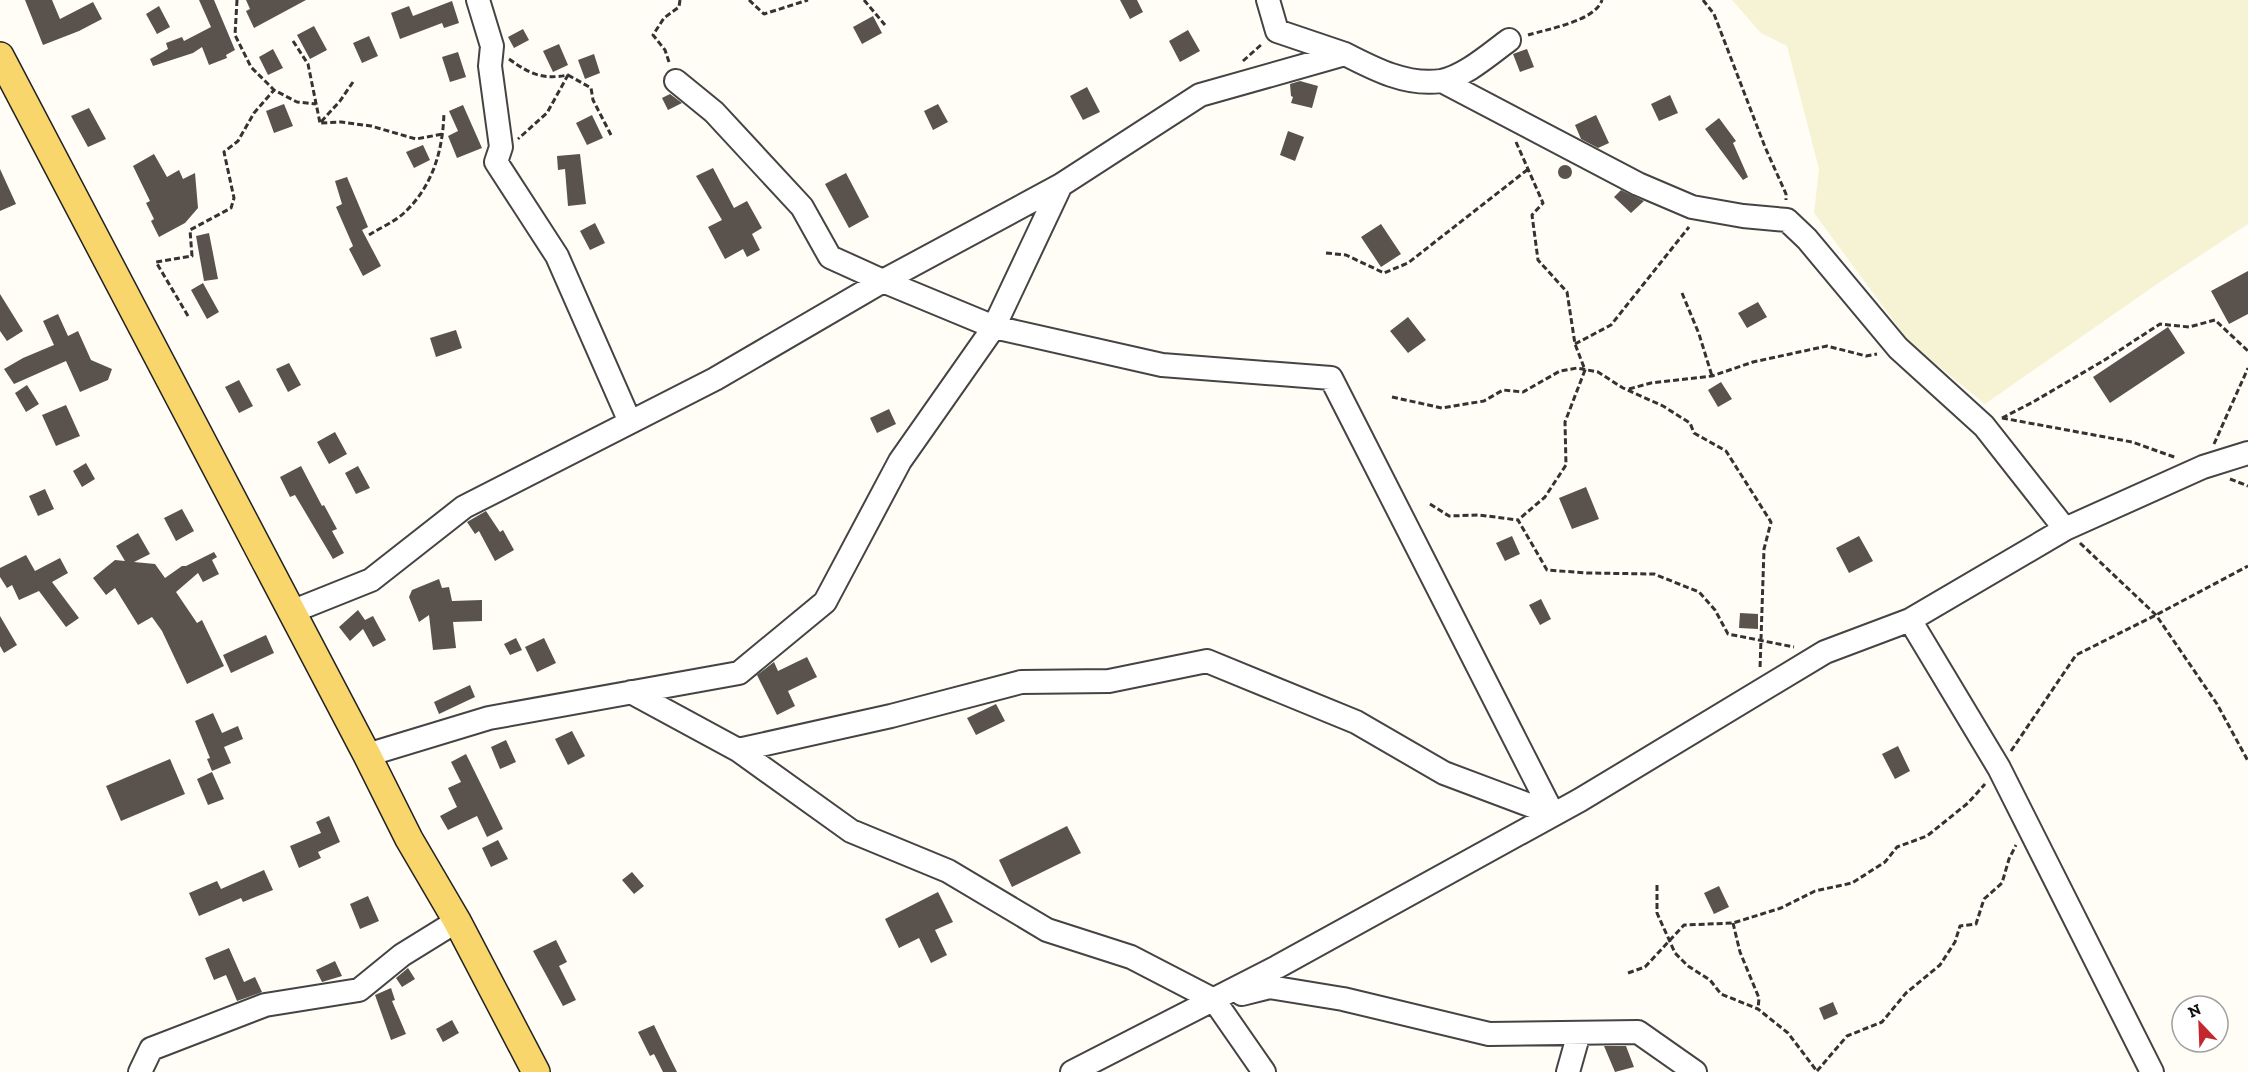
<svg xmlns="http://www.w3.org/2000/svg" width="2248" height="1072" font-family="'Zilla Slab',serif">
	<rect width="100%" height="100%" fill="#fffdf5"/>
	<!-- farmland -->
	<path fill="#f6f3d4" d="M1732,0H2248V224L2160,282L1985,404L1910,343L1814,213L1819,169L1787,46L1761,33Z"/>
	<!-- building -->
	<path fill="#5a524d" d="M25,0H52L60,19L93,2L102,19L79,31L43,45Z
		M199,0H214L235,50L226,55L227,58L209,65L202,47L193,53L153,66L150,59L168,49L166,43L182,37L184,41L211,27Z
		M246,0H306L254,28L246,11L250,9Z
		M1120,0H1137L1143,12L1130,19Z
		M452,1L459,23L444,28L442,23L400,39L391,13L409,6L413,16Z
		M159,6L170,27L157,34L146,14Z
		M873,16L882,33L862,44L853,27Z
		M314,26L327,50L310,59L297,35Z
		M523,29L529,40L514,48L508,37Z
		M1188,30L1200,51L1180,62L1169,41Z
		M369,36L378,56L362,63L353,43Z
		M559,44L568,65L553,72L543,51Z
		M273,49L283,68L268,75L259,57Z
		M1527,49L1534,67L1520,72L1513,54Z
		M458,52L466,77L450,82L442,57Z
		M594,54L600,73L585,79L578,60Z
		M1300,81L1318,86L1312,108L1291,103L1293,97L1291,96L1290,84Z
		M1087,87L1100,112L1083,120L1070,96Z
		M670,94L682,103L668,110L662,98Z
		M1670,95L1678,113L1659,121L1651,104Z
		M284,104L293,126L274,133L266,111Z
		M938,104L948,122L933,130L924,111Z
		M463,105L482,148L457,158L448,136L458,131L449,111Z
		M89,108L106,139L88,147L71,116Z
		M592,115L603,138L587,145L576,123Z
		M1596,115L1609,143L1598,148L1581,139L1575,125Z
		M1719,118L1736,141L1733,143L1748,177L1743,180L1705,129Z
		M1288,131L1304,137L1295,161L1280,155Z
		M423,145L430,160L414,168L406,152Z
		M154,154L167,177L179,170L183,179L195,173L198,208L185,223L159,237L151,221L154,219L146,203L150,201L133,166Z
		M580,154L586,204L568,206L565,169L558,170L557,156Z
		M1558 172a7 7 0 1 1 14 0a7 7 0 1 1-14 0Z
		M713,168L734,208L747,201L762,228L752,234L760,250L747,257L743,249L725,259L708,227L722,220L696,176Z
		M0,169L16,204L0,211Z
		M846,173L869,217L849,228L825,184Z
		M347,177L368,227L362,230L381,266L363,276L349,249L353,246L336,207L342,204L335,181Z
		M1621,190L1644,201L1631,213L1614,197Z
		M595,223L605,243L590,250L580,231Z
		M1381,224L1401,254L1381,267L1361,237Z
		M209,233L218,279L204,281L196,236Z
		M2248,271V314L2229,324L2211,291Z
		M203,283L219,312L207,319L191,290Z
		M0,294L23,331L7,341L0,331Z
		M1758,302L1767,317L1747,328L1738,313Z
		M58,314L68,336L78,331L91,360L112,369L108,380L80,392L66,361L14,384L4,369L23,358L54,345L43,321Z
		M1408,317L1426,340L1408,353L1390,331Z
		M2168,327L2185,353L2110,403L2093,377Z
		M456,330L462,348L436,357L430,338Z
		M289,363L301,385L288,392L276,369Z
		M239,380L253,406L239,413L225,387Z
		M1721,382L1732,399L1718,407L1708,390Z
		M27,385L39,404L26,412L15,393Z
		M66,405L80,436L56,446L42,415Z
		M889,409L896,424L877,433L870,418Z
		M335,432L347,454L329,464L317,442Z
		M86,463L95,479L82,487L73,471Z
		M301,466L322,506L324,505L337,529L332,531L344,553L333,559L295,495L290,497L280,477Z
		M358,466L370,488L356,494L345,473Z
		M1586,487L1599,519L1572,529L1559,498Z
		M45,489L54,509L38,516L29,496Z
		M182,509L194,531L176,541L164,518Z
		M486,511L500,532L503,530L514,550L495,561L479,531L475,534L467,522Z
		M138,533L150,554L134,562L155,564L165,578L182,566H186L214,552L217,557L212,560L219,574L203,582L198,573L176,592L197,623L202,620L224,666L187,684L162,631L152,617L138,625L115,588L106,595L93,578L115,560L125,561L116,546Z
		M1512,536L1520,554L1505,561L1496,543Z
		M1859,536L1873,561L1849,573L1836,548Z
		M26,555L35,571L60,558L68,573L52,582L79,618L66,627L39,591L19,600L12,585L7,588L0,577V568Z
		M439,579L442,588L449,587L452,601L482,600V621L453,622L456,648L433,650L429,615L419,622L409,597L412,590Z
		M1541,599L1551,619L1540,625L1529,605Z
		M358,610L365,620L373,616L386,640L373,647L363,629L350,641L339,627Z
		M1740,613L1758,614V629L1739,628Z
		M0,616L17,645L4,653L0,646Z
		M266,635L274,653L231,673L223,655Z
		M516,638L522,650L510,655L504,644Z
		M544,638L556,663L537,672L525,647Z
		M807,657L817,677L788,691L795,706L777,715L757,675L774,662L778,671Z
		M470,685L475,697L439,714L434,702Z
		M996,704L1005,721L976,735L967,718Z
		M213,713L222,733L238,726L243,739L224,747L231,763L212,771L207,759L210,758L195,721Z
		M572,731L585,756L568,765L555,739Z
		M506,740L516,762L500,769L491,747Z
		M1898,746L1910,771L1895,779L1882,754Z
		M466,754L503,829L487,837L477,816L448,830L440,816L457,807L448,788L461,782L451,762Z
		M170,759L185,794L121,821L106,786Z
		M212,772L224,799L208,805L197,779Z
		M329,816L340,842L318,852L321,858L299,868L290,846L321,833L316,822Z
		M1067,826L1081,853L1012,887L999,860Z
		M498,840L508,859L491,867L482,848Z
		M264,870L273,890L243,902L241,898L199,916L189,893L217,881L221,889Z
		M632,872L644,886L634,894L622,880Z
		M1719,886L1729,907L1714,914L1704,893Z
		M938,892L953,922L935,930L947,955L931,963L919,938L899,948L885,919Z
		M368,896L379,921L360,929L350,904Z
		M556,940L567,962L559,966L576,1000L563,1006L533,951Z
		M229,948L244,982L255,977L262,992L237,1001L226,975L214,980L205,958Z
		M335,961L342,976L322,982L316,970Z
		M408,968L415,979L402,987L396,978Z
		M391,988L395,1000L392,1001L406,1034L391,1040L375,995Z
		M1833,1002L1838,1014L1824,1020L1819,1008Z
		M452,1020L459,1033L443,1042L436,1029Z
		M654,1025L665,1048L677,1072H663L654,1054L650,1056L638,1032Z
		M1604,1046H1626L1634,1067L1615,1072Z"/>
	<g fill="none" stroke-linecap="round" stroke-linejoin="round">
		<!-- minor casing -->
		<g stroke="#444" stroke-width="26">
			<path id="minor" d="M478,0L492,46L490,66L501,147L496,162L557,256L630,422
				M1268,0L1277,31L1345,54
				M676,81L714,112L802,207L830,257L883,281L1061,185
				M1442,81L1638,184L1692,207L1743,216L1787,220L1807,239L1898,348L1984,426L2065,529
				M291,612L371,580L464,507L715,379L883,281L994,327L1162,365L1331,378L1553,814L1444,773L1356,722L1207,661L1109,681L1021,682L891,716L738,750
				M1910,620L1999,768L2152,1072
				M631,692L738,750L851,831L948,871L1047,930L1131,957L1214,1000L1264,1072
				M367,755L489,718L739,673L825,602L900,461L994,327L1061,185L1200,95L1345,54C1374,69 1407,86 1441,81C1464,77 1490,54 1509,40
				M1242,994L1270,987L1343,999L1489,1034L1638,1032L1695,1072
				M140,1072L151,1049L265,1005L359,990L402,955L457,921
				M1072,1072L1277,967L1580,800L1825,652L1910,620L2065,529L2203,467L2248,453
				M1568,1072L1579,1033"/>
		</g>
		<!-- major casing -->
		<g stroke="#222" stroke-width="30">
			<path id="major" d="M0,56L367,755L409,839L457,921L536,1072"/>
		</g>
		<!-- path -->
		<path stroke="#333" stroke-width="3" stroke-dasharray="6 3" stroke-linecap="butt" d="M237,0L235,35L251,67L274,90L297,102L316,104
			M749,0L764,14L808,0
			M864,0L885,25
			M1703,0L1714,14L1765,147L1786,194V200
			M1528,35C1548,29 1595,21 1602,0
			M293,41L308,64L320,123
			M509,59C530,74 542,80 568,75L547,113L518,139
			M1243,61L1262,44
			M669,62L665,50L653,35L664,18L679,7L680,0
			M568,75L591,88L593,100L611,135
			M353,82L340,101L320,123L341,122L371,126L416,139L443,134
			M1516,142L1543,203L1532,215L1538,260L1567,292L1575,344L1585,370L1565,422L1566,465L1545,497L1518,520
			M369,235C380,228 394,222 404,213C433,186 443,150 444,112
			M1326,253L1346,255L1384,273L1408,263L1527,170
			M1682,293L1699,334L1712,376
			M188,316L156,262L192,256L190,230L231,208L234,198L224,152L238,141L254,113L274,90
			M1575,344L1611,325L1689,227
			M1629,389L1651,383L1712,376L1753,362L1827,346L1866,356L1877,354
			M1392,397L1442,408L1484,401L1503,390L1523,392L1560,371L1577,368L1598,372L1623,388L1663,406L1690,423L1694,433L1726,451L1771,522L1764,549L1760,669
			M2002,418L2033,402L2103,361L2160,324L2189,327L2215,320L2248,351
			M2002,418L2132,442L2177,458
			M2214,444L2248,368
			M2230,479L2248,486
			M1430,504L1449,516L1479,515L1518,520L1547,570L1587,573L1654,574L1699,592L1715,610L1728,634L1794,647
			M2080,543L2156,615L2217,704L2248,761
			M2011,751L2076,655L2156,615L2248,566
			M1657,885V913L1675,953L1688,966L1710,980L1721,994L1758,1009L1788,1033L1816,1070
			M1733,923L1740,952L1759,998L1758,1009
			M1628,973L1645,967L1684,925L1733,923L1781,908L1815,891L1852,883L1885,862L1897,847L1927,836L1968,803L1985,784
			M1817,1071L1847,1036L1882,1022L1906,993L1940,965L1955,942L1960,926L1976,924L1984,899L2002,883L2009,859L2016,845"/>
		<!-- minor -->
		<use href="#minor" stroke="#fff" stroke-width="22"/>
		<!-- major -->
		<use href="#major" stroke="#f9d66b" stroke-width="27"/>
	</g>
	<!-- north arrow -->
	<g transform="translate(2200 1024) rotate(337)"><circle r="28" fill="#ffffff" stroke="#a0a0a0" stroke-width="1.5"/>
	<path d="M0-4.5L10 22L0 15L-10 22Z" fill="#c4262e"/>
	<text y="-9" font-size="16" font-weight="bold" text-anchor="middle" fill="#111111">N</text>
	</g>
</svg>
